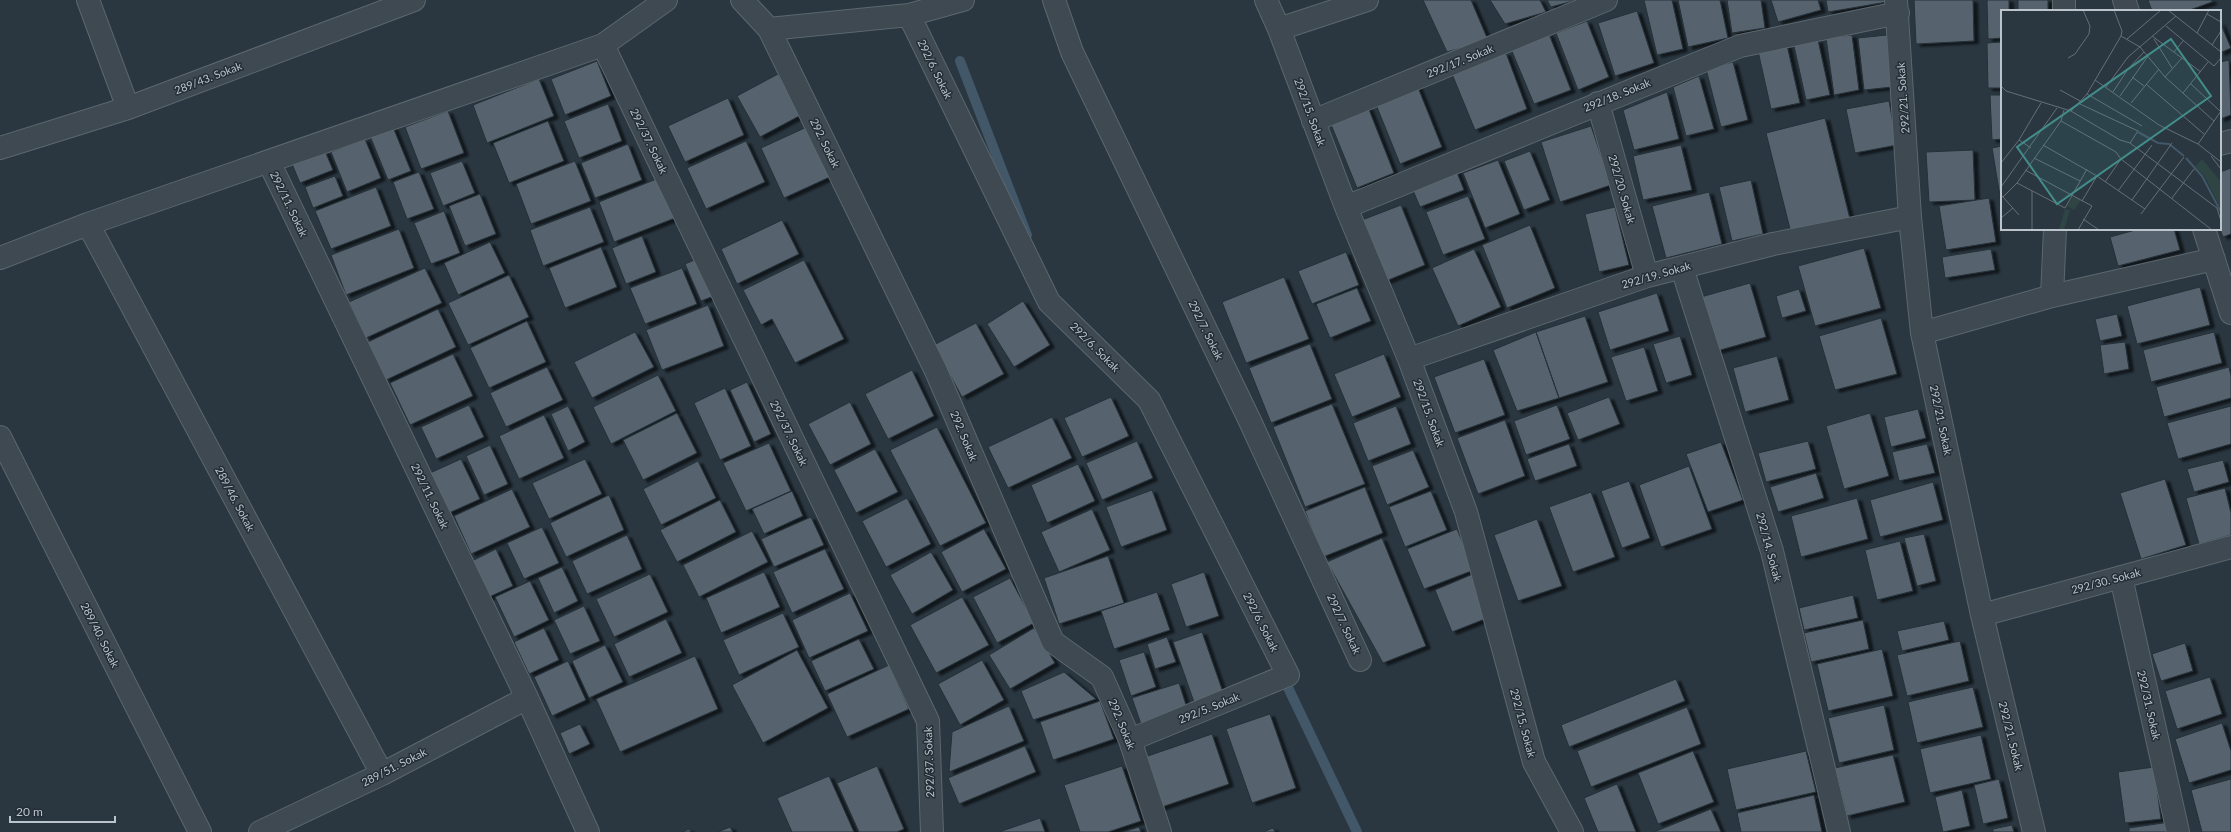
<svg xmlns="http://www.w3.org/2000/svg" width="2231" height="832" font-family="Lato,sans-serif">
	<defs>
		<filter id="shadow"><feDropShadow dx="4.5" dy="2.5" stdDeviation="1" flood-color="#0009"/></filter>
	</defs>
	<rect width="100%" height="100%" fill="#2a3741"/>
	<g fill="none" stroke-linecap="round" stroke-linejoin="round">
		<!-- stream -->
		<path stroke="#425768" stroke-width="10" d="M960,61L1027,235
			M1282,675L1357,832"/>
	</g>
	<!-- building -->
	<path fill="#56646e" stroke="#253038" filter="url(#shadow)" d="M1423,0H1471L1488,40L1447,52Z
		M1490,0H1540L1546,12L1505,24Z
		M1547,0H1577L1551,7Z
		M1644,0H1672L1683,49L1657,55Z
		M1678,0H1720L1728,38L1688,47Z
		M1727,0H1761L1765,28L1732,33Z
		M1771,0H1818L1821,10L1778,22Z
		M1826,0H1887V2L1828,12Z
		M1914,0H1973L1974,41L1916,44Z
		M1987,0H2009V11H2002V38L1988,39Z
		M2018,0H2048V11H2018Z
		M2148,0H2212V2L2187,11H2152Z
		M1637,11L1654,63L1615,76L1598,23Z
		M1587,21L1609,77L1578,90L1556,33Z
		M2220,22L2231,48L2220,53Z
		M1549,34L1571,90L1534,104L1511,49Z
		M1852,35L1859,90L1834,95L1826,38Z
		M1887,35L1892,87L1864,90L1858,38Z
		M1818,40L1830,95L1806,100L1794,46Z
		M2002,42V88H1988L1987,43Z
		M1787,45L1800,103L1771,109L1758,51Z
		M1506,53L1527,109L1475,130L1452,74Z
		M2229,60L2231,115L2220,119V62Z
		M597,61L611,96L565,115L551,79Z
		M1733,62L1748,120L1721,127L1706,69Z
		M778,74L801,115L760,137L737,96Z
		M1699,76L1714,129L1686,136L1673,87Z
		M539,79L554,116L487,143L473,105Z
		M1417,85L1442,147L1400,164L1375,102Z
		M1667,92L1679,139L1634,150L1623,110Z
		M1990,95H2002V139L1992,140Z
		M728,98L744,135L685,162L668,126Z
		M1889,101L1897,145L1855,153L1846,109Z
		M608,104L622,141L579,158L564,121Z
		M1368,107L1394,173L1357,188L1330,122Z
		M448,111L464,153L421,169L405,127Z
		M1825,118L1850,219L1791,233L1766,133Z
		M548,121L564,161L509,183L493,143Z
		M809,126L832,176L784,198L761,148Z
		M1591,126L1611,185L1560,202L1541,142Z
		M393,127L411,171L388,180L370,136Z
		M365,139L381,178L347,192L331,152Z
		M746,141L765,182L706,209L687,168Z
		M628,144L642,180L595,198L581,163Z
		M1681,145L1692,190L1643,200L1633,156Z
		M2002,146V208L1992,148Z
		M1973,150L1975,200L1929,202L1926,152Z
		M325,151L333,170L300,183L292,164Z
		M1530,151L1550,200L1524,210L1504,161Z
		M1498,160L1520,214L1485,228L1463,173Z
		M462,161L475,193L443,206L430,173Z
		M575,161L591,201L531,224L516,184Z
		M2231,168V234L2223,237L2220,229V172Z
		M1456,170L1464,190L1420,207L1412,188Z
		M419,172L434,209L407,219L393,182Z
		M335,176L343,196L313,208L305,187Z
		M659,178L675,218L614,242L599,202Z
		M1751,180L1763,234L1732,241L1719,187Z
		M376,187L391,226L331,249L315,211Z
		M1709,192L1722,244L1666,258L1652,206Z
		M480,194L496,234L465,246L449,206Z
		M1468,196L1485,239L1443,255L1426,212Z
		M1989,198L1996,242L1946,250L1939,206Z
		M1401,205L1425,265L1386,281L1362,220Z
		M590,207L604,242L543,266L530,230Z
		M1615,207L1629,265L1599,272L1585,214Z
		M444,211L460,253L431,264L414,223Z
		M782,220L799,254L737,284L721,249Z
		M1530,225L1555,288L1507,308L1482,245Z
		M399,229L414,268L346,295L331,255Z
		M2139,229H2174L2180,250L2118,266L2110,237Z
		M642,236L656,272L626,284L612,248Z
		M490,242L505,273L458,295L444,263Z
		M601,247L617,287L565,308L549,268Z
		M1864,248L1881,308L1815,326L1798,266Z
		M1474,249L1501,307L1458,326L1432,268Z
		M1991,249L1995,270L1945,278L1942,257Z
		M1346,252L1359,285L1312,304L1298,271Z
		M699,258L714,296L701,301L685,264Z
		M804,260L844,339L795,363L772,319L761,325L743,290Z
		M425,268L442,303L366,338L349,302Z
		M682,268L697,304L645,324L630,288Z
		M509,275L529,317L468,345L448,303Z
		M1284,277L1309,339L1246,363L1222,302Z
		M1750,283L1766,337L1717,351L1701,297Z
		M2200,287L2210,325L2137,344L2127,306Z
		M1357,288L1371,321L1330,338L1316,304Z
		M1799,289L1806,311L1782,318L1776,296Z
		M1657,293L1669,331L1610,350L1598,312Z
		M1023,301L1050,345L1014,367L987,324Z
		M708,305L724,346L662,370L646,330Z
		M438,309L456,347L386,380L368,342Z
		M2117,314L2122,336L2100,341L2095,319Z
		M1585,316L1608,382L1559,398L1536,332Z
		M1881,318L1897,374L1835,390L1819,336Z
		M527,321L546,362L489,388L470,348Z
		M976,323L1004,374L962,397L934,345Z
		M635,332L654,367L592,398L574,362Z
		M1536,332L1559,398L1517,411L1493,350Z
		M2214,332L2222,363L2151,382L2143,350Z
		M1680,336L1692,375L1666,383L1653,344Z
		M2125,342L2129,369L2104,374L2100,345Z
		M1310,344L1332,399L1271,423L1249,368Z
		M1644,347L1658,391L1626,401L1611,357Z
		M453,354L473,396L410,425L390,383Z
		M1384,354L1401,397L1352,417L1334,374Z
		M1777,356L1789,400L1745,412L1733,368Z
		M1484,359L1505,415L1455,433L1434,377Z
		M547,367L563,400L506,427L490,393Z
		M2229,367L2231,376V398L2164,417L2156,387Z
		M912,370L934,416L888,439L865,394Z
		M658,375L676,411L611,444L593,407Z
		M747,382L771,434L754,442L730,390Z
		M725,388L751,446L720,460L694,403Z
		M1111,397L1129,436L1082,457L1064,418Z
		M1609,397L1620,424L1578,440L1567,413Z
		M850,402L871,444L830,465L808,424Z
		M1332,404L1365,484L1305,507L1273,427Z
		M469,405L484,437L436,459L421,427Z
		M1557,405L1570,439L1526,455L1514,421Z
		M568,406L585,442L568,451L551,414Z
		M1396,406L1411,444L1368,461L1353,423Z
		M2231,406V444L2178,459L2167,423Z
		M1918,409L1926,438L1891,447L1884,417Z
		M677,413L697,453L643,480L623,440Z
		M1870,413L1889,476L1844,489L1826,426Z
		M544,415L564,458L519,479L499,436Z
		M1052,417L1072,458L1008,488L988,447Z
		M1505,420L1525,476L1478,494L1457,438Z
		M937,427L986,523L940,546L890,450Z
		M1137,441L1153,478L1102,500L1086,463Z
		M1808,441L1816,469L1766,482L1758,453Z
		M1721,442L1743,500L1708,512L1686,454Z
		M769,443L791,491L746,511L723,463Z
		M1569,444L1577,466L1535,481L1527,459Z
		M1927,444L1935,473L1899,481L1892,452Z
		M490,445L508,484L484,495L466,456Z
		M875,449L898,492L856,513L834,470Z
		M1413,450L1429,487L1387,505L1372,466Z
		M461,459L480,499L449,513L430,473Z
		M585,459L602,494L549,519L532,483Z
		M2223,460L2229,482L2194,492L2187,469Z
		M698,461L716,498L661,525L643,489Z
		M1078,464L1095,501L1047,523L1031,485Z
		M1689,466L1712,529L1661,547L1639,485Z
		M1816,473L1824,498L1778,512L1770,487Z
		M2165,479L2186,545L2141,559L2120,493Z
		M1629,481L1650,538L1622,548L1601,491Z
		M1933,482L1943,520L1880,537L1870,500Z
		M1365,487L1383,533L1323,557L1305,511Z
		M2225,488L2231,513V535L2199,544L2186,498Z
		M512,489L530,527L471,554L454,516Z
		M1152,490L1167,530L1121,547L1106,507Z
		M792,491L803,516L764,534L752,509Z
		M1431,491L1447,530L1405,547L1389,507Z
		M1591,492L1615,557L1573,572L1549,507Z
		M609,495L624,530L566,557L550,523Z
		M907,498L931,544L886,567L862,521Z
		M1857,498L1868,539L1801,557L1791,516Z
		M720,500L736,532L677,562L660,530Z
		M1092,509L1110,550L1059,572L1041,532Z
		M811,517L824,545L774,567L761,539Z
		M1537,519L1562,586L1518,601L1494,535Z
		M542,527L559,563L524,579L507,543Z
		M984,529L1006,569L962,592L941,552Z
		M1457,529L1474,570L1424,589L1407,549Z
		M752,531L768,562L699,597L683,565Z
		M1924,534L1936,581L1917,586L1904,538Z
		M627,535L642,569L587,594L572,561Z
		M1382,538L1426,646L1383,663L1327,562Z
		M1900,541L1913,591L1877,600L1865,550Z
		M496,549L513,586L487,598L470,562Z
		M825,549L844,589L792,613L773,572Z
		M931,552L953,590L912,614L890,575Z
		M1108,556L1124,603L1059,624L1044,578Z
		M562,567L578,601L554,613L538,578Z
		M764,572L780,607L721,633L706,598Z
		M1204,572L1219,616L1186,627L1171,584Z
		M650,574L668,612L614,637L596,599Z
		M1473,574L1490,617L1452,632L1435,590Z
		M1010,578L1034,623L997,643L973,597Z
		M530,581L549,620L514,637L495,597Z
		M1157,592L1170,630L1114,649L1101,611Z
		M850,593L868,631L809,658L792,620Z
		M1853,595L1858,618L1804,630L1799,608Z
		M962,597L989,645L936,673L910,625Z
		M584,606L600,641L570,654L554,620Z
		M783,613L799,647L739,675L723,640Z
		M666,619L682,653L629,677L614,644Z
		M1863,620L1869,649L1811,662L1804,633Z
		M1944,621L1949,640L1902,651L1897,631Z
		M544,628L559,660L529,674L514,642Z
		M1034,628L1055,663L1010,689L989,655Z
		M1202,632L1224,695L1195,705L1173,642Z
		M1167,637L1176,662L1155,669L1147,644Z
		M859,639L874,669L825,691L811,661Z
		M1960,641L1969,681L1907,696L1897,655Z
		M2185,643L2193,671L2161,681L2152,654Z
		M605,645L623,682L589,698L572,661Z
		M1882,649L1893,696L1828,711L1817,664Z
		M797,650L828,708L763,743L732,685Z
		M1144,652L1156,687L1131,696L1119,660Z
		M695,656L718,709L620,752L596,699Z
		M982,660L1004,700L960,725L938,684Z
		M568,661L586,700L552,716L534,677Z
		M889,665L909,709L847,737L827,694Z
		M1064,672L1096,699L1033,720L1021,691Z
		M2210,677L2222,714L2177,729L2165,691Z
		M1676,679L1685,701L1569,747L1561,725Z
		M1179,683L1188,711L1142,727L1132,698Z
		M1973,687L1983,727L1917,743L1908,702Z
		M1100,701L1114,739L1053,760L1040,722Z
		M1884,705L1894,750L1839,763L1828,718Z
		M1009,706L1024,741L949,772L952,732Z
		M1687,707L1701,744L1591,787L1577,751Z
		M1270,714L1296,788L1252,803L1226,729Z
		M2222,723L2231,751V770L2189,783L2175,739Z
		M580,724L590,744L569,754L560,733Z
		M1212,734L1229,784L1159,808L1142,758Z
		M1981,735L1991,779L1930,793L1920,749Z
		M1025,746L1036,772L959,804L948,778Z
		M1693,751L1714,802L1658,824L1638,773Z
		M1806,751L1816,792L1736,810L1727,769Z
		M1893,755L1905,802L1847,816L1835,768Z
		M877,766L904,829L897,832H859L837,783Z
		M1122,766L1141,821L1108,832H1080L1064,785Z
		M2154,767L2161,819L2125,823L2118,772Z
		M829,776L854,832H792L777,798Z
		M1999,779L2008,818L1983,824L1974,785Z
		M2231,779V832H2202L2191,790Z
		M1617,784L1636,832H1598L1584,798Z
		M1962,790L1970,826L1943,832L1935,797Z
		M1814,795L1822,832H1741L1737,813Z
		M1711,809L1721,832H1654Z
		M1040,818L1045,832H999Z
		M2170,822L2171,832H2129V828Z
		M2012,825L2014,832H1993V829Z
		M730,827L733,832H718Z
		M1139,827L1141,832H1123Z
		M1273,828L1275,832H1263Z
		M689,829L691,832H682Z"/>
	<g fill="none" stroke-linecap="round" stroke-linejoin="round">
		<!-- minor casing -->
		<g stroke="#5c676e" stroke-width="24">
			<path id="minor" d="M88,0L128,108
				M742,0L769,29L909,15L963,0
				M1054,0L1072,52L1249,419L1360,660
				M1266,0L1279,29L1346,207L1409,359L1466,512L1534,762L1572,832
				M1896,0L1910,217L1922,333L1982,615L2034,832
				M2124,0L2128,11
				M2064,11V0
				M909,15L1049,302L1149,400L1288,675L1130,740
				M769,29L936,371L1053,642L1102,677L1130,740L1160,832
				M1279,29L1367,0
				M603,45L928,721L932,832
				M1598,103L1647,276
				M1313,121L1606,0
				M2220,144L2231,141
				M0,148L128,108L414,0
				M269,162L527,698L588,832
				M1346,207L1740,46L1898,13
				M88,224L382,774
				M2204,229L2231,313
				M0,258L88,224L603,45L666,0
				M1682,268L1772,551L1839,832
				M2052,296L2055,229
				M1922,333L2052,296L2214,259
				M1409,359L1647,276L1773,244L1910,217
				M0,437L200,832
				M2121,577L2178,832
				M1982,615L2231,547
				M260,832L382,774L527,698"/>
		</g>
		<!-- minor -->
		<use href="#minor" stroke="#3e4951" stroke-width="22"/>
	</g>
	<g text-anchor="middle" stroke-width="3" stroke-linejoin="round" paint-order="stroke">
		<!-- street labels -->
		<g font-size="11" fill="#bbc4cb" stroke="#232e37">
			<text transform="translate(1460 61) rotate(-22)" y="4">292/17. Sokak</text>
			<text transform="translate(935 69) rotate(64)" y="4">292/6. Sokak</text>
			<text transform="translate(208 78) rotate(-21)" y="4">289/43. Sokak</text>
			<text transform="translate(1617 95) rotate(-22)" y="4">292/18. Sokak</text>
			<text transform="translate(1903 98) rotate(-94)" y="4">292/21. Sokak</text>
			<text transform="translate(1310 112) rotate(70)" y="4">292/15. Sokak</text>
			<text transform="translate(649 141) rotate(64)" y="4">292/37. Sokak</text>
			<text transform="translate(825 143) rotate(64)" y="4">292. Sokak</text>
			<text transform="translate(1622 189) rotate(74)" y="4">292/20. Sokak</text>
			<text transform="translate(289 204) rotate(64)" y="4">292/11. Sokak</text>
			<text transform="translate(1656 275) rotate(-16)" y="4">292/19. Sokak</text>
			<text transform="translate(1206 330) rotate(64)" y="4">292/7. Sokak</text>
			<text transform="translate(1095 347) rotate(45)" y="4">292/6. Sokak</text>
			<text transform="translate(1429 413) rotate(70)" y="4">292/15. Sokak</text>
			<text transform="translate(1941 420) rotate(78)" y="4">292/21. Sokak</text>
			<text transform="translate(789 433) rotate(64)" y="4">292/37. Sokak</text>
			<text transform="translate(964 436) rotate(67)" y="4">292. Sokak</text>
			<text transform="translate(430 496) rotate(64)" y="4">292/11. Sokak</text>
			<text transform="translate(235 499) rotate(62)" y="4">289/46. Sokak</text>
			<text transform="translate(1769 547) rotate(75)" y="4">292/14. Sokak</text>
			<text transform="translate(2106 581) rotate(-15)" y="4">292/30. Sokak</text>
			<text transform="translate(1261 622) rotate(63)" y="4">292/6. Sokak</text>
			<text transform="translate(1344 624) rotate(65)" y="4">292/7. Sokak</text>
			<text transform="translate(100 635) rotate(63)" y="4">289/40. Sokak</text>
			<text transform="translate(2149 705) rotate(77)" y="4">292/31. Sokak</text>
			<text transform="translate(1209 708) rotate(-22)" y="4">292/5. Sokak</text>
			<text transform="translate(1523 723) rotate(75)" y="4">292/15. Sokak</text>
			<text transform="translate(1122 724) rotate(68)" y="4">292. Sokak</text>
			<text transform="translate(2011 736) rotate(76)" y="4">292/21. Sokak</text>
			<text transform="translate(929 762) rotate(-92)" y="4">292/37. Sokak</text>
			<text transform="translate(394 767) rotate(-27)" y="4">289/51. Sokak</text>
		</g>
	</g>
	<!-- overview -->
	<g transform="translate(2001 10)">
		<rect width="220" height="220" fill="#2a3741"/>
		<path d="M201,149L220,172V199L203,165L194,157ZM72,186L80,190L73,200L66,196ZM64,199L69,200L63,220H58Z" fill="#2f4544"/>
		<path fill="none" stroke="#425768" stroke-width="2" d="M137,122L157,133L168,134L183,146M185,148L201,166L220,202"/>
		<path fill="none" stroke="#646f78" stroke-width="1" d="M167,0L220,42M206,4L220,12M165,16L213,56L220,48M196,23L208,0M120,26L139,37L164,67L213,111M151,26L200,62M126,29L160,0M153,29L171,58M211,35L220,21M173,42L182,31M67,48L74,44L88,24L89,16L82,0M131,67L143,76M164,67L181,48M94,70L158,115L197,134L220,152M145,74L203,124M190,74L220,102M0,76L5,81L70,101L86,84L120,26L121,21L113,0M105,77L127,47L175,6M59,80L81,92M112,82L127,59L143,42M182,83L207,52M86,84L141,116M119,86L147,46M130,93L158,59M79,94L137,121L129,133M70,101L119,130L129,133L216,198L220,211M60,111L115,142L120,149L211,220M18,130L30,138M197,134L220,101M42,135L96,166L144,199M210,146L220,159M33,148L79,171M0,153L18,130L40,93M24,160L91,196L77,220M104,172L120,149M16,173L64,198L86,159M0,177L56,98M31,181V220M117,181L151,135M0,185L2,187L16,173L60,111L63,100M2,187L18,205M171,188L193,159M131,190L171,133M81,191L96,166M140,204L183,147M0,208L12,198M82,209L98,220"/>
		<path fill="#438d8a" fill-opacity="0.15" stroke="#438d8a" stroke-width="2" d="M170,29L210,86L56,194L16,137Z"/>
		<rect width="220" height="220" fill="none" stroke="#bbc4cb" stroke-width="2"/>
	</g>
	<!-- scale -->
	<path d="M10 816v6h105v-6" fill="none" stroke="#bbc4cb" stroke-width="2"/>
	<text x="16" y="816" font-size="12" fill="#bbc4cb" stroke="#232e37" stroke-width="3" paint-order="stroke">20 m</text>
</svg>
